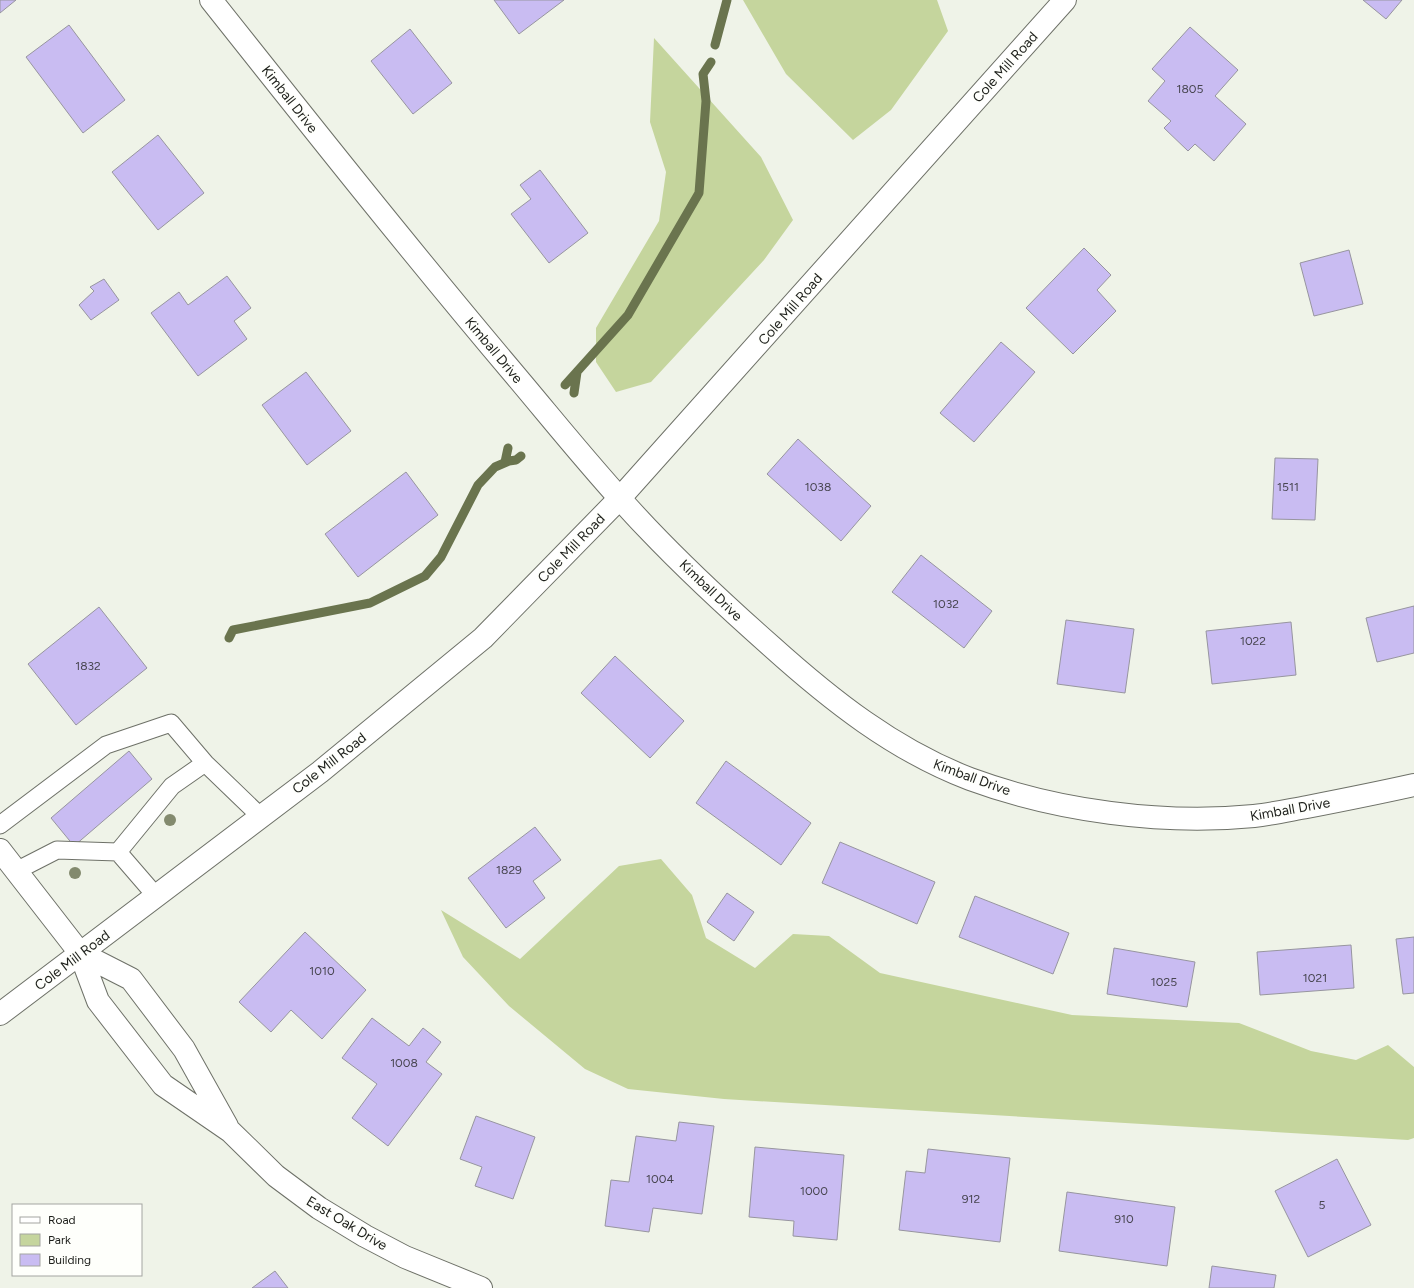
<svg xmlns="http://www.w3.org/2000/svg" width="1414" height="1288" font-family="Figtree,sans-serif">
	<rect width="100%" height="100%" fill="#eff3e8"/>
	<!-- green -->
	<path fill="#c5d59d" d="M743,0H937L948,31L891,110L853,140L786,74Z
		M654,38L761,157L793,220L764,260L651,382L616,392L596,362V328L659,221L666,172L650,122Z
		M661,859L692,895L706,938L755,968L793,934L829,936L880,973L1072,1015L1239,1023L1311,1051L1356,1060L1388,1045L1414,1067V1138L1408,1140L724,1099L628,1089L585,1069L509,1006L463,957L441,910L520,959L619,866Z"/>
	<g fill="none" stroke-linecap="round" stroke-linejoin="round">
		<!-- stream -->
		<path stroke="#6a744e" stroke-width="9" d="M715,45L727,0
			M565,385L628,315L699,193L706,101L703,74L711,62
			M574,393L577,372
			M505,462L508,448
			M229,638L233,630L370,603L425,576L441,557L478,485L495,467L509,461L516,460L521,456"/>
	</g>
	<!-- building -->
	<path fill="#c9bcf2" stroke="#97959f" d="M0,0H16L0,13Z
		M494,0H564L519,34Z
		M1363,0H1402L1386,19Z
		M69,25L125,100L83,133L26,57Z
		M1190,27L1238,70L1215,96L1246,124L1214,161L1195,144L1188,151L1164,128L1171,121L1148,101L1165,81L1152,69Z
		M410,29L452,83L413,114L371,61Z
		M158,135L204,193L158,230L112,172Z
		M540,170L588,233L549,263L511,214L531,199L520,185Z
		M1084,248L1111,275L1097,290L1116,311L1073,354L1026,308Z
		M1349,250L1363,304L1314,316L1300,263Z
		M227,276L251,308L234,321L247,339L198,376L151,313L179,292L188,305Z
		M104,279L119,300L91,320L79,305L94,291L90,287Z
		M1001,342L1035,372L974,442L940,413Z
		M306,372L351,431L307,465L262,405Z
		M798,439L871,506L841,541L767,474Z
		M1275,458L1318,459L1315,520L1272,519Z
		M406,472L438,515L358,577L325,534Z
		M921,555L992,611L964,648L892,592Z
		M1414,606V653L1377,662L1366,618Z
		M99,607L147,668L76,725L28,664Z
		M1066,620L1134,629L1125,693L1057,684Z
		M1291,622L1296,675L1212,684L1206,631Z
		M615,656L684,721L650,758L581,693Z
		M129,751L152,779L74,846L51,818Z
		M726,761L811,823L781,865L696,803Z
		M535,827L561,860L533,881L545,898L506,928L468,878Z
		M840,842L935,882L917,924L822,883Z
		M727,893L754,912L734,941L707,922Z
		M975,896L1069,933L1053,974L959,937Z
		M305,932L366,990L322,1039L291,1010L271,1032L239,1002Z
		M1414,937V993L1403,994L1396,939Z
		M1351,945L1354,988L1260,995L1257,952Z
		M1114,948L1195,962L1187,1007L1107,994Z
		M372,1018L409,1046L423,1028L441,1042L426,1062L442,1074L388,1146L352,1118L377,1084L342,1058Z
		M476,1116L535,1137L513,1199L475,1186L482,1167L460,1159Z
		M679,1122L714,1126L702,1214L653,1208L649,1232L605,1226L611,1180L629,1182L636,1136L676,1141Z
		M755,1147L844,1155L837,1240L793,1236L794,1221L749,1217Z
		M928,1149L1010,1158L1000,1242L899,1230L906,1171L925,1173Z
		M1337,1159L1371,1225L1308,1257L1275,1191Z
		M1067,1192L1175,1207L1167,1266L1059,1251Z
		M1212,1266L1276,1275L1274,1288H1209Z
		M275,1271L288,1288H252Z"/>
	<g fill="none" stroke-linecap="round" stroke-linejoin="round">
		<!-- service casing -->
		<g stroke="#6e7168" stroke-width="19">
			<path id="service" d="M205,763L260,816
				M0,825L106,745L171,723L205,763L172,786L118,852L57,850L16,871
				M118,852L156,896"/>
		</g>
		<!-- minor casing -->
		<g stroke="#6e7168" stroke-width="24">
			<path id="minor" d="M211,0C311,126 411,252 515,375C558,426 600,479 647,528C686,569 728,608 771,646C831,700 894,750 970,779C1057,811 1162,825 1254,816C1272,814 1290,810 1307,807C1343,800 1378,793 1414,785
				M0,850L80,953L98,1001L163,1085L230,1131L276,1176L319,1208L365,1236L405,1257L481,1288
				M80,953L131,979L184,1049L227,1126"/>
		</g>
		<!-- tertiary casing -->
		<g stroke="#6e7168" stroke-width="24">
			<path id="tertiary" d="M0,1014L320,772L483,638L620,498L1065,0"/>
		</g>
		<!-- service -->
		<use href="#service" stroke="#fff" stroke-width="17"/>
		<!-- minor -->
		<use href="#minor" stroke="#fff" stroke-width="22"/>
		<!-- tertiary -->
		<use href="#tertiary" stroke="#fff" stroke-width="22"/>
	</g>
	<!-- trees -->
	<g fill="#838a6e">
		<circle cx="170" cy="820" r="6"/>
		<circle cx="75" cy="873" r="6"/>
	</g>
	<g text-anchor="middle" stroke-width="3" stroke-linejoin="round" paint-order="stroke">
		<!-- number labels -->
		<g font-size="12" fill="#484651">
			<text x="1190" y="93">1805</text>
			<text x="818" y="491">1038</text>
			<text x="1288" y="491">1511</text>
			<text x="946" y="608">1032</text>
			<text x="1253" y="645">1022</text>
			<text x="88" y="670">1832</text>
			<text x="509" y="874">1829</text>
			<text x="322" y="975">1010</text>
			<text x="1315" y="982">1021</text>
			<text x="1164" y="986">1025</text>
			<text x="404" y="1067">1008</text>
			<text x="660" y="1183">1004</text>
			<text x="814" y="1195">1000</text>
			<text x="971" y="1203">912</text>
			<text x="1322" y="1209">5</text>
			<text x="1124" y="1223">910</text>
		</g>
		<!-- street labels -->
		<g font-size="14" fill="#1d1f1b" stroke="#fefffb">
			<text transform="translate(1005 67) rotate(-48)" y="5">Cole Mill Road</text>
			<text transform="translate(290 99) rotate(52)" y="5">Kimball Drive</text>
			<text transform="translate(790 309) rotate(-49)" y="5">Cole Mill Road</text>
			<text transform="translate(494 350) rotate(50)" y="5">Kimball Drive</text>
			<text transform="translate(571 548) rotate(-46)" y="5">Cole Mill Road</text>
			<text transform="translate(711 590) rotate(44)" y="5">Kimball Drive</text>
			<text transform="translate(329 763) rotate(-38)" y="5">Cole Mill Road</text>
			<text transform="translate(972 777) rotate(20)" y="5">Kimball Drive</text>
			<text transform="translate(1290 809) rotate(-10)" y="5">Kimball Drive</text>
			<text transform="translate(72 960) rotate(-37)" y="5">Cole Mill Road</text>
			<text transform="translate(347 1223) rotate(31)" y="5">East Oak Drive</text>
		</g>
	</g>
	<!-- legend -->
	<rect x="12" y="1204" width="130" height="72" fill="#fefffb" stroke="#a4a5a1"/>
	<rect x="20" y="1217" width="20" height="6" fill="#ffffff" stroke="#a4a5a1"/>
	<text x="48" y="1224" font-size="12" fill="#1d1f1b">Road</text>
	<rect x="20" y="1234" width="20" height="12" fill="#c5d59d" stroke="#a4a5a1"/>
	<text x="48" y="1244" font-size="12" fill="#1d1f1b">Park</text>
	<rect x="20" y="1254" width="20" height="12" fill="#c9bcf2" stroke="#a4a5a1"/>
	<text x="48" y="1264" font-size="12" fill="#1d1f1b">Building</text>
</svg>
